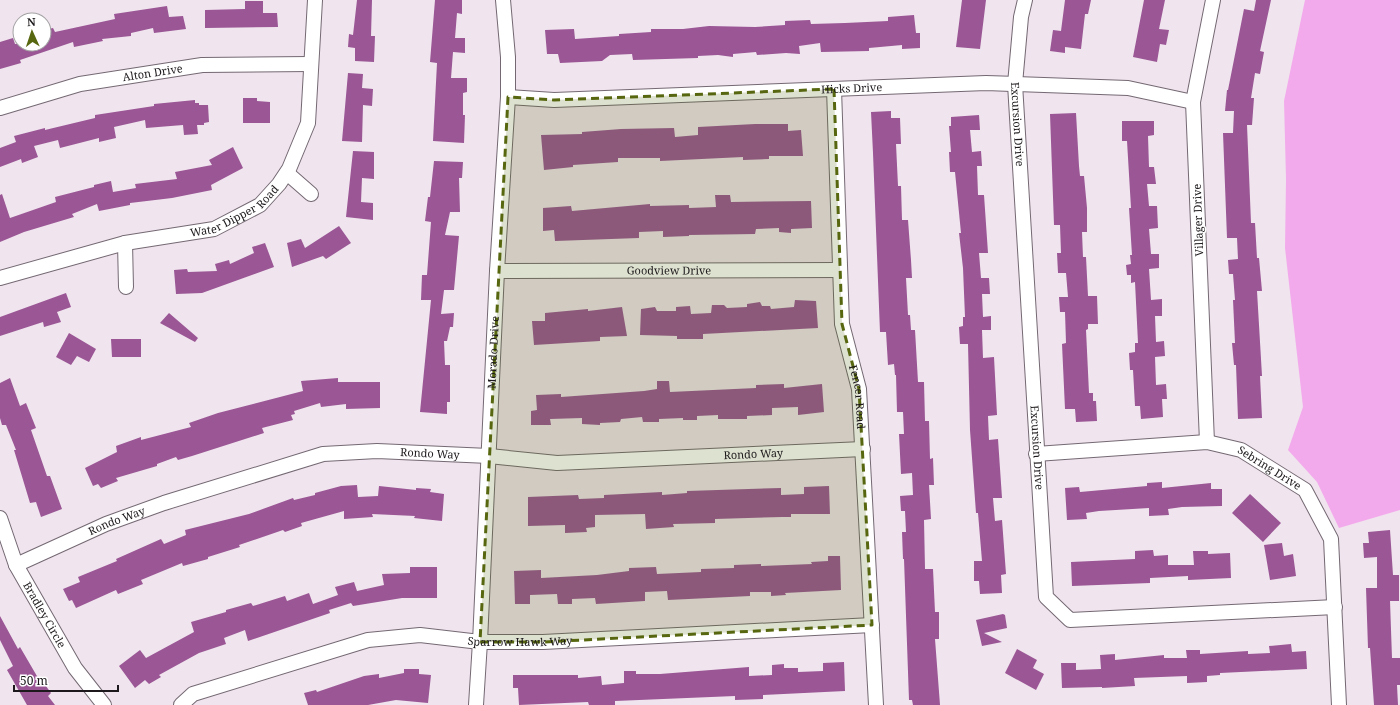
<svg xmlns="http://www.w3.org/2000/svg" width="1400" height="705" font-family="'Noto Serif',serif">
	<rect width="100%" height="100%" fill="#f0e4ee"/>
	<!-- green -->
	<path fill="#f3aaec" d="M1305,0H1400V510L1339,528L1317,482L1288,450L1303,407L1285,248L1286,179L1284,101Z"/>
	<!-- building -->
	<path fill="#9a5695" d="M357,0H372L371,36H375L374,62L355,61V48L348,47L349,34L353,35Z
		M435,0H462V14L457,13L455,38H465V53L453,52L451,78H467V92L463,93V115H465L464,143L433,141L437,63L430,62Z
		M962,0H986L980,49L956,47Z
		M1065,0H1091L1088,14H1085L1081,49L1065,47V53L1050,51L1053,30L1061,31Z
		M1144,0H1165L1159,29L1169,30L1166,45L1160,44L1157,62L1133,57Z
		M1256,0H1271L1260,51L1264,52L1260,74L1255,73L1251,98H1254L1252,125H1247L1251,223H1255L1257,258H1259L1262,291H1257L1262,376H1260L1262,418L1238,419L1236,365H1234L1232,343H1235L1233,300H1235L1233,274H1229L1228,260L1238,259L1237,238H1227L1223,133H1233L1234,111H1225L1227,90H1228L1244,9L1254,11Z
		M245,1H263V13H277L278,27L205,28V10L245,9Z
		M167,6L169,17L183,16L186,29L154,33L153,28L131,33V36L102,39L103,41L74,47L73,42L20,60L21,63L0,69V42L13,38L15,44H44V30L53,28L55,32L115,19L114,14Z
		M914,15L916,33H920V48L902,49V45L869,48V51L821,52L820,43L799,46L800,54L786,53L757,55L756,52L733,54V57L718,55L698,56V58L633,60L632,54L610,55L602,61L560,63L558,54H547L545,30L574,29L575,39L619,36V34L651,32V29H683L709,26L755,27L785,25V21L810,20L811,24L845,23L888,21V17Z
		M348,73L363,74L362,88L373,89L372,106L363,105L362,142L342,141Z
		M243,98H257V101L270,102V123H243Z
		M195,100V103H199V105H208L209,122L204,123V125H197L198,134L184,135L183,125L146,128L145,120L114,127L116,138L99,142V138L60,148L58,140L34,146L38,157L22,163L21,159L0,167V148L16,142L14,136L45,128V130L95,118V115L154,106V104Z
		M891,111V118H900L901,144H896L898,186H901L902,220H908L911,260L912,278H906L908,315H910L911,330H915L918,382H924L925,421H929L930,459L933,458L934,485H929L931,519L924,520L925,569H933L935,612H939V639H935L940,705H913L912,700H909L904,559H903L902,532H906L905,511H901L900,496L913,495L912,473L901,474L899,434H904L903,412H897L896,375H895L894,364L888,365L886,332H880L873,153L871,112Z
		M1076,113L1079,166L1080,176H1084L1087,208V232H1082L1083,257H1086L1088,296H1097L1098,324H1088V329L1086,330L1089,393H1093V401H1096L1097,421L1076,422L1075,409H1065L1062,344L1066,343L1065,312H1060L1059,297H1068L1066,273H1058L1057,253H1061L1060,225H1054L1050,114Z
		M979,115L980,130H970L972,152L981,151L982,166H977L978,195H984L988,253H979L981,278H989L990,294H982L983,317L991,316V330H982L983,358L994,357L997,415L988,416L989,440L998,439L1002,498H993L995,521L1002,520L1006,574L1001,575L1002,593L980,594L979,581H974V561H982L978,513H976L970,430L968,344H960L959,327L963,326V317H965L963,268L959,233H961L955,172H950L949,152H951L949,126H951V117Z
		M1122,121H1154V135L1148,136L1149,167H1154L1156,184H1147L1149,206H1157L1158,228L1149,229L1151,254H1159V268L1149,269L1151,300L1162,299V316H1155L1156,342L1164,341L1165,356L1155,357L1156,385L1166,384L1167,399H1162L1163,417L1141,419L1140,406H1135L1133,370H1130L1129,353L1135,352V343H1138L1135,282L1131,283V275H1127L1126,265L1131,264L1130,255H1132L1129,208H1131L1127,141H1122Z
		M755,124H788V131L801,130L803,156H769V159L743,160V157L660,161V158H618V162L573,165V167L544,170L541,135L582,134V132L621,129L674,128L675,137L698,135V127Z
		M233,147L243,168L211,185L212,190L172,198L130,203V205L99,211L97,204L72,214L74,217L24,232L0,242V195L2,194L10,218L56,202L55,197L94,187V185L111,181L113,192L136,188L135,184L177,179L175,172L212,165L209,160Z
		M353,151L374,152V179L362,178L361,202L373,203V220L346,217Z
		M434,161L463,162L462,178H459L460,212H450L445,235L459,236L454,290H444L441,314L454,313L453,327H450L447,341H444L445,365H450V402H447V414L420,412L431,300H421L422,275H427L431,222L425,221L428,197H430Z
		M715,195H730L731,202L811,201L812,228L791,229V233L779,232V228L756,229L755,234L689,235V236L663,237V231L639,232V238L555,241L554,230L543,231V208L571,206L572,211L650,204V206L689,205V208L716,207Z
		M339,226L351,243L326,259L323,256L292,267L287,243L301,239L305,248Z
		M265,243L274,267L202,293L176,294L174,270L187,269L188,272L217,271L215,264L229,260L230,264L254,253L252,247Z
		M66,293L71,307L57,312L61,322L44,327L43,322L0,336V317Z
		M795,300L816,301L818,328L703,334V339H677V336L640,335L641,309L655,307L657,311H676V307L690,306L691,314L711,313L712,305H724L727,308L747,307V304L760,302L762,306H770L771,309L794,307Z
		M622,307L627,336L600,337V341L534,345L532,321H545V313L588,309V311Z
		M169,313L198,338L195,342L160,323Z
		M69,333L96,349L89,362L77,356L71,365L56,357Z
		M111,339H141V357H112Z
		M10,378L20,406L26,403L36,428L31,430L47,476H50L62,509L41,517L36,502L30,503L14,450H16L6,425H2L0,418V383Z
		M338,378V382H380V408L346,409V404L321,407L320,403L294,411L295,414L291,415L293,420L262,428L264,433L192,456L178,460L176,457L157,464V466L116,478L118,481L101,488L98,484L93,486L85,468L117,452L116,446L141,437V440L191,427L189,423L218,413L303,391L301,381Z
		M657,381H669L670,392L756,388V385L784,384V388L822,384L824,412L798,415V407L772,408V415L747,416V419H718V415L697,416V420H683V418L659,419V422H643L642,417L621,419L620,422L600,423V425L582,424V418L550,419L551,425H531V411L537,410L536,395L561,394V397L644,391L657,389Z
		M1162,482V488L1211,483V489H1222V506L1182,507L1168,509L1169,515L1149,516V508L1099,511L1086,513L1087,519L1067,520L1065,488L1079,487L1080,492L1147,486V483Z
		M357,485L358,497L378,496L379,486L416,490V488L431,489L430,492L444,494L442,521L414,518L415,516L372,514L373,517L344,519V511L301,523L302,526L285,532L283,530L239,545L240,547L208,557V559L183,566L182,563L141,580L143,584L118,594L116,590L76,608L72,600L69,601L63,589L80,582L78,577L117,561L116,559L161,539L164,544L186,535L185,530L249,514L293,498L294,500L315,495V493L341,486Z
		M829,486L830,514H791V517H782L715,519V523L673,524L674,527L646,529L645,514L595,515V527L586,528L587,532L565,533V525L528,526V497L578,495L579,499L604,498V495L662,492V495L687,493V491L781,488V495L804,494V487Z
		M1250,494L1281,523L1263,542L1232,513Z
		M1390,530L1393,575H1399V601H1390L1392,658H1400V685H1397L1398,705H1374L1370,648H1368L1366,588H1377V557L1364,558L1363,543H1369L1368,532Z
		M1282,543L1284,556L1293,554L1296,576L1270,580L1264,545Z
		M1153,550L1154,556L1168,555V565H1194L1193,551H1208V554L1230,553L1231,578L1188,580V576L1150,578V583L1072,586L1071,562L1135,559V551Z
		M828,556H840L841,590L785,593L786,595L771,596V592H750V596L668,600L667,591L645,592V601L596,604L595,598L572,599V604H558L557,594L530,595V604H515L514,571L541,570V578L597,575L629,571V568L656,567L657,574L701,572V569L734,568V565L761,564V566L812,564L811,562L828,561Z
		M410,567H437V598H402L353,606L351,603L329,610L330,613L248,641L245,630L224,638L226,644L199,653L159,675L161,677L149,684L145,680L135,688L119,666L140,650L146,658L194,632L191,622L226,612V610L251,603L253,606L285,596L287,601L309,593L313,604L338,595L335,587L354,582L357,591L384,585L382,574L410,573Z
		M1003,614L1005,615L1007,628L984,633L1002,642L982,646L976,620Z
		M0,616L18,649L20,647L41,683L43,682L51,693L48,696L55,705H27L7,670L13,666L0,640Z
		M1291,644L1292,652L1306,651L1307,669L1220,673V675L1207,676V682L1187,683V676L1134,678L1135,686L1102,688V687L1062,688L1061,663H1076V670L1101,669L1100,655L1115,654V660L1164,655V658H1187L1186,650H1200V654L1248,651V654L1270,653L1269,646Z
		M1017,649L1037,660L1033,668L1044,674L1036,690L1005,673Z
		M844,662L845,691L763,695V699L735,700V696L615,701V705H589L588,702L519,705L518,688H513V675H578V678L601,676L602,685L624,683V671H636V674H660L749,667V676L772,675V665L784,664V668H798V672L823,671V663Z
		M404,669H419V674L431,675L428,703L396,700L368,705H308L304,693L316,690L317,692L364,676L379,674V678L404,673Z"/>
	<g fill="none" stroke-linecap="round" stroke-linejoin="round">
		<!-- street casing -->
		<g stroke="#746973" stroke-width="16">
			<g id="street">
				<path id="s1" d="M1025,0L1021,17L1015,84L1046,597L1070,620L1335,607"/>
				<path id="s2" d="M834,89L842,324L859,389L876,705"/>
				<path id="s3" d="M508,97L554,100L986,83L1128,88L1193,102"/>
				<path id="s4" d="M0,108L80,84L202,65L310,64"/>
				<path d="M287,173L311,194"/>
				<path d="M125,243L126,287"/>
				<path id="s5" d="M497,271L840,270"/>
				<path id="s6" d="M0,278L125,243L214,229L260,205L279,184L289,169L308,123L315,0"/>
				<path d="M1207,442L1193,102L1213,0"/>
				<path id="s7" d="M1036,454L1207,442L1241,450L1305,490L1331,539L1339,705"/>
				<path id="s8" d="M0,518L16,565L75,668L104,705"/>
				<path id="s9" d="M16,565L106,524L164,503L323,454L377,451L489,456L557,463L863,449"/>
				<path id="s10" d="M181,705L193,694L368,640L420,635L480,642H543L872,625"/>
				<path id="s11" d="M476,705L480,642L497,271L508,97V57L503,0"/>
			</g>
		</g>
		<!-- street -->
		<use href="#street" stroke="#fff" stroke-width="14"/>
	</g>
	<!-- marked area -->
	<path fill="#576710" fill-opacity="0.2" stroke="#576710" stroke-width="3" stroke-dasharray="8 5" stroke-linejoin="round" d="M834,89L842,324L859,389L872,625L543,642H480L508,97L554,100Z"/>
	<g text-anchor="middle" stroke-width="3" stroke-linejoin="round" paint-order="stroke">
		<!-- street labels -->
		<g font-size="11" fill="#1c181b" stroke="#fff">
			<text dy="4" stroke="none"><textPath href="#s4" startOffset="157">Alton Drive</textPath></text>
			<text dy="4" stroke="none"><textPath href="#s3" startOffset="344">Hicks Drive</textPath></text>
			<text dy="4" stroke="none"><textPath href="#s1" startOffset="125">Excursion Drive</textPath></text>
			<text dy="4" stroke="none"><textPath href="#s6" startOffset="246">Water Dipper Road</textPath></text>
			<text transform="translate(1198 220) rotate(-92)" y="4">Villager Drive</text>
			<text dy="4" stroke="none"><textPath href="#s5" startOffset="172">Goodview Drive</textPath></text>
			<text dy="4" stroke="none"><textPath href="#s11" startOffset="353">Morado Drive</textPath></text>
			<text dy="4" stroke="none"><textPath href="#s2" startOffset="310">Fencer Road</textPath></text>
			<text dy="4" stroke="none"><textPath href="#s1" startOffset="449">Excursion Drive</textPath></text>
			<text dy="4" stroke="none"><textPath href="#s9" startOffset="434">Rondo Way</textPath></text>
			<text dy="4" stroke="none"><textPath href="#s9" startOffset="758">Rondo Way</textPath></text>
			<text dy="4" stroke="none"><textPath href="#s7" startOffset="240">Sebring Drive</textPath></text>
			<text dy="4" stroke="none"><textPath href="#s9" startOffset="110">Rondo Way</textPath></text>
			<text dy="4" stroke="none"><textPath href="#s8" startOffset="107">Bradley Circle</textPath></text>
			<text dy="4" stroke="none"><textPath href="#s10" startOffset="352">Sparrow Hawk Way</textPath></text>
		</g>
	</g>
	<!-- north arrow -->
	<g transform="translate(32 32) rotate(357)"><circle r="19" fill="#ffffff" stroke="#a4a3a4"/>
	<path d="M0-3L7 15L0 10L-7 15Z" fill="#576710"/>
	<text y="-6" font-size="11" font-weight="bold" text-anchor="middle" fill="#1c181b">N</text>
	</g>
	<!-- scale -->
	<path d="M14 685v6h104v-6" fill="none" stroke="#1c181b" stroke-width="2"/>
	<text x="20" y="685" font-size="12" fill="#1c181b" stroke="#ffffff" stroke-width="3" paint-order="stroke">50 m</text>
</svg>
